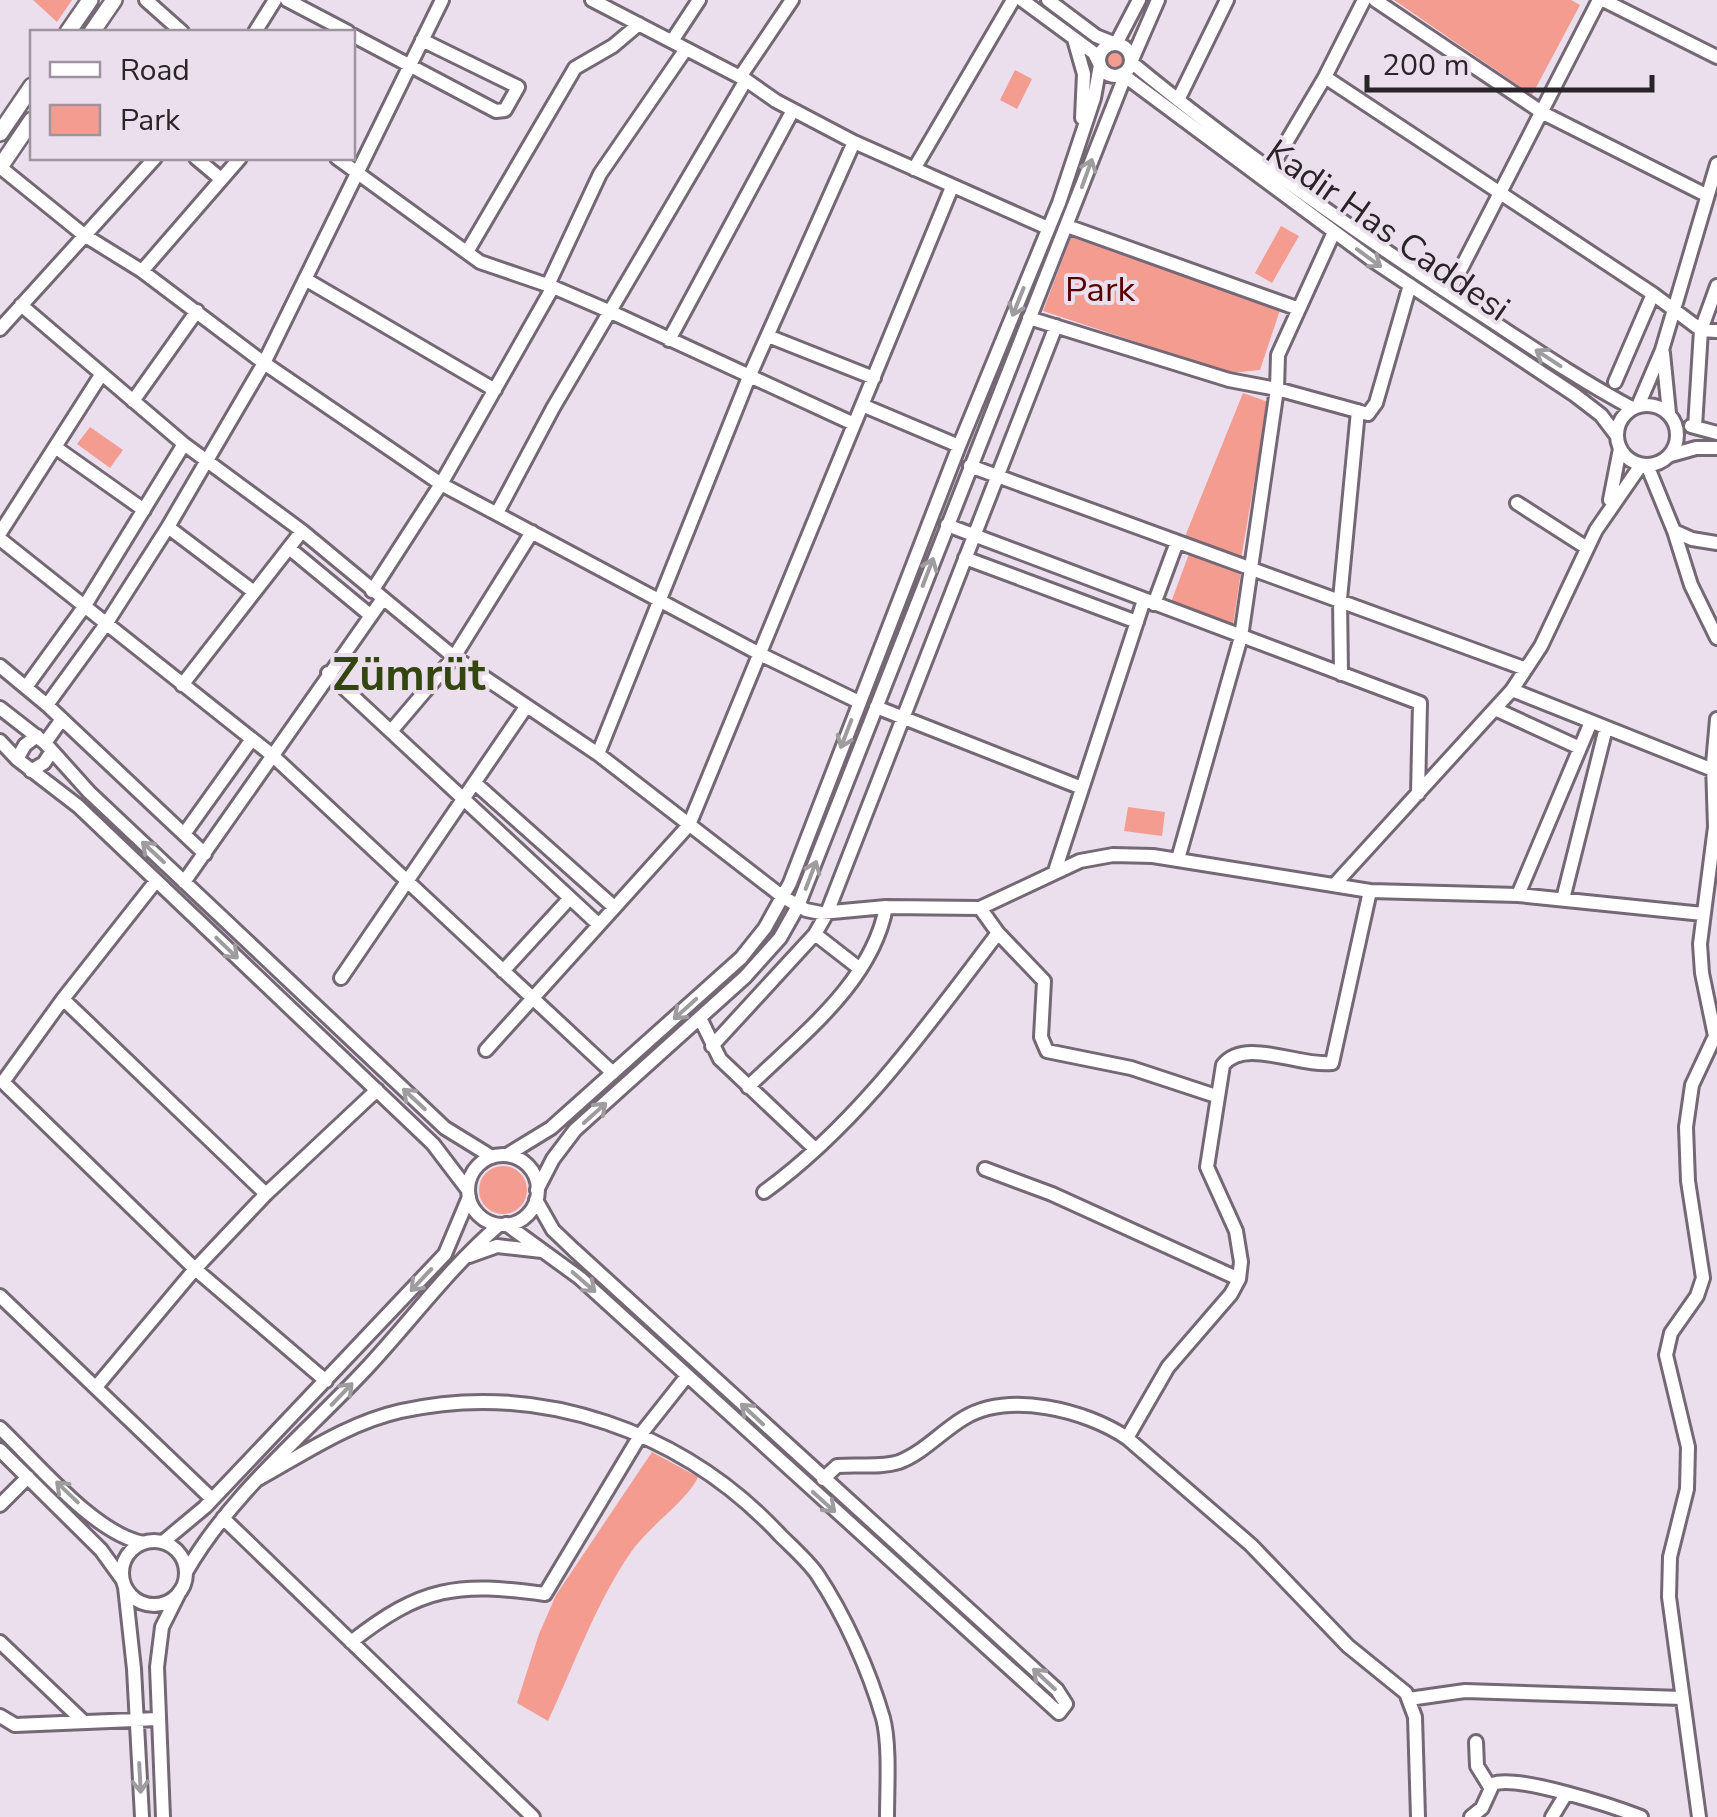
<svg xmlns="http://www.w3.org/2000/svg" width="1717" height="1817" font-family="'Nunito Sans',sans-serif">
	<rect width="100%" height="100%" fill="#ecdfed"/>
	<!-- green -->
	<path fill="#f49c8f" d="M33,0H72L57,22Z
		M1394,0H1571L1580,5L1532,95Z
		M1104 60a12 12 0 1 1 24 0a12 12 0 1 1-24 0Z
		M1015,70L1032,79L1017,109L1000,100Z
		M1281,226L1299,236L1272,283L1255,273Z
		M1071,237L1280,310L1260,370L1230,373L1043,311Z
		M1243,393L1268,402L1241,559L1184,539Z
		M90,427L123,450L110,468L77,444Z
		M1190,551L1241,571L1233,625L1170,605Z
		M1128,807L1165,812L1162,836L1124,831Z
		M479 1190a24 24 0 1 1 48 0a24 24 0 1 1-48 0Z
		M652,1452L698,1477C688,1500 649,1526 631,1552C596,1603 574,1665 548,1721L517,1703L539,1634L556,1595Z"/>
	<g fill="none" stroke-linecap="round" stroke-linejoin="round">
		<!-- minor casing -->
		<g stroke="#736874" stroke-width="18">
			<path id="minor" d="M146,0L182,32
				M287,0L348,32
				M592,0L746,80L776,101L854,142L1048,228
				M1048,0L1096,36L1116,44L1139,0
				M1158,0L1131,62C1236,149 1350,228 1464,303C1520,339 1574,377 1632,408
				M1375,0L1543,113L1706,195
				M1603,0L1717,57
				M255,32L275,0
				M352,35L496,111L505,110L518,87L422,40
				M1074,39L1084,74L1082,118
				M672,41L699,0
				M1099 60a16 16 0 1 1 32 0a16 16 0 1 1-32 0Z
				M1122,74L1375,262L1575,395L1601,415L1617,436
				M740,77L792,0
				M1325,77L1653,294L1701,330L1717,331
				M1178,100L1227,0
				M196,158L221,179
				M337,158L480,262L553,287L611,312L854,424
				M0,167L84,235L142,271L264,363L441,484L760,654L859,702
				M1271,168L1325,77L1364,0
				M914,169L1013,0
				M1067,226L1299,309
				M467,252L575,68L613,46L639,24
				M142,271L240,158
				M305,279L495,390
				M548,285L600,174L686,49
				M1449,292L1599,0
				M21,305L184,444L302,531L454,657L598,754L783,897L806,910L821,913L886,907L980,908L1080,861L1113,855L1153,856L1370,891L1518,895L1703,914
				M1029,318L1229,380L1277,389L1368,414L1376,403L1410,285
				M0,329L155,158
				M768,336L874,378
				M669,340L793,110
				M1663,353L1669,413
				M1615,382L1653,294
				M133,401L197,311
				M1617 435a30 30 0 1 1 60 0a30 30 0 1 1-60 0Z
				M862,405L959,446
				M1638,406L1662,350L1717,164
				M1691,426L1717,433
				M1695,427L1701,330L1717,286
				M55,447L144,510
				M1671,455L1696,448H1717
				M1647,465L1674,531L1691,585L1717,638
				M970,466L1526,669
				M1610,500L1620,449
				M1517,503L1587,548
				M497,513L553,408L746,80
				M947,525L1420,703L1418,794
				M168,527L254,592
				M1674,531L1692,539L1717,543
				M0,533L101,375
				M0,539L272,755L613,1073
				M289,548L370,615
				M965,558L1137,622
				M372,591L441,484L553,287
				M1154,604L1177,542
				M0,666L47,705L205,854
				M328,673L598,924
				M1341,674L1340,599L1358,411
				M182,685L302,531
				M26,687L84,607L184,444
				M1512,690L1713,770
				M47,705L106,624L168,527L264,363L442,0
				M876,707L1082,788
				M0,708L45,743L89,792L445,1128L492,1157
				M1495,709L1580,748
				M392,730L454,657L532,532
				M0,741L17,759L78,806L433,1144L468,1190
				M45,743L62,719
				M598,754L749,377L854,142
				M17,759L25,745L37,736
				M31,771L44,763L52,751
				M475,783L614,907
				M184,834L252,739
				M1178,859L1241,637L1277,389L1278,355L1334,232
				M1055,871L1144,600
				M156,881L63,999L3,1082L195,1269L326,1381
				M184,882L382,600
				M1335,884L1512,690L1541,646L1596,530L1641,465
				M1518,895L1591,722
				M1563,899L1606,728
				M980,908L998,933L1044,981L1041,1037L1047,1051L1131,1068L1216,1096
				M815,934L860,969
				M503,971L570,898
				M341,978L526,707
				M63,999L266,1194
				M700,1018L720,1059L814,1148
				M712,1046L815,934L827,913L1056,326
				M486,1050L689,825L952,187
				M748,1087C800,1036 872,983 886,907
				M507,1155L551,1128L741,958L765,928L790,883L959,446L1059,203L1094,98L1100,65L1094,53L1022,0
				M468 1190a35 35 0 1 1 70 0a35 35 0 1 1-70 0Z
				M985,1169L1052,1194L1239,1279
				M537,1190L553,1159L575,1130L745,977L780,938L798,906L1127,71
				M764,1192C859,1123 927,1026 998,933
				M506,1224L580,1278L1059,1713L1066,1704L1057,1690L574,1250L553,1230L536,1200
				M469,1256L497,1246L542,1251
				M0,1296L212,1499
				M96,1387L195,1269L266,1194L377,1090
				M0,1428C37,1463 94,1533 143,1543
				M1127,1438L1168,1367L1231,1294L1239,1279L1241,1262L1236,1231L1207,1167L1223,1065C1245,1037 1299,1067 1332,1063L1370,891
				M0,1450L101,1550L122,1579
				M258,1479C305,1453 348,1423 401,1411C541,1380 684,1432 780,1535C792,1547 807,1560 817,1574C845,1616 869,1670 883,1718C890,1744 887,1789 887,1817
				M823,1479L837,1466C858,1464 880,1468 899,1462C923,1453 942,1431 964,1418C1009,1391 1086,1410 1127,1438L1251,1545L1348,1646L1406,1693L1415,1717L1418,1817
				M0,1505L28,1477
				M223,1518L533,1817
				M122 1573a32 32 0 1 1 64 0a32 32 0 1 1-64 0Z
				M163,1542L205,1507L445,1254L469,1197
				M186,1572C231,1494 303,1436 364,1371C410,1322 448,1269 499,1225
				M125,1587L134,1669L142,1817
				M0,1642L84,1722
				M351,1642C422,1586 458,1582 545,1594L641,1434L687,1376
				M1409,1699L1465,1691L1682,1698
				M0,1716L15,1725L158,1719
				M1476,1742L1477,1766L1490,1787
				M163,1817L157,1667L162,1627L180,1591
				M1471,1817L1482,1808L1493,1784C1516,1774 1615,1807 1641,1817
				M1552,1817L1566,1794
				M1699,1817L1669,1597L1670,1557L1687,1489L1688,1447L1666,1355L1671,1333L1697,1296L1703,1278L1688,1181L1686,1127L1692,1085L1715,1036L1702,973L1700,944L1715,827L1713,764L1717,719"/>
		</g>
		<!-- major casing -->
		<g stroke="#736874" stroke-width="20">
			<path id="major" d="M68,32L90,0
				M92,32L114,0
				M0,133L32,86
				M0,167L32,120"/>
		</g>
		<!-- minor -->
		<use href="#minor" stroke="#fff" stroke-width="12"/>
		<!-- major -->
		<use href="#major" stroke="#fff" stroke-width="15"/>
	</g>
	<!-- one-way arrows -->
	<defs><path id="oneway-shaft" d="M-6 0H5M1.5-3L5.5 0L1.5 3" fill="none" stroke-width="1.6" stroke-linecap="round" stroke-linejoin="round" transform="scale(2.5)"/></defs>
	<g stroke="#9f9c9f">
		<use href="#oneway-shaft" transform="translate(1087 173) rotate(-70)"/>
		<use href="#oneway-shaft" transform="translate(1369 258) rotate(36)"/>
		<use href="#oneway-shaft" transform="translate(1018 302) rotate(112)"/>
		<use href="#oneway-shaft" transform="translate(1548 358) rotate(-147)"/>
		<use href="#oneway-shaft" transform="translate(928 572) rotate(-69)"/>
		<use href="#oneway-shaft" transform="translate(846 734) rotate(111)"/>
		<use href="#oneway-shaft" transform="translate(153 852) rotate(-137)"/>
		<use href="#oneway-shaft" transform="translate(811 875) rotate(-69)"/>
		<use href="#oneway-shaft" transform="translate(227 948) rotate(44)"/>
		<use href="#oneway-shaft" transform="translate(685 1009) rotate(138)"/>
		<use href="#oneway-shaft" transform="translate(414 1099) rotate(-137)"/>
		<use href="#oneway-shaft" transform="translate(595 1113) rotate(-42)"/>
		<use href="#oneway-shaft" transform="translate(421 1280) rotate(133)"/>
		<use href="#oneway-shaft" transform="translate(584 1282) rotate(41)"/>
		<use href="#oneway-shaft" transform="translate(342 1394) rotate(-46)"/>
		<use href="#oneway-shaft" transform="translate(752 1414) rotate(-137)"/>
		<use href="#oneway-shaft" transform="translate(67 1492) rotate(-136)"/>
		<use href="#oneway-shaft" transform="translate(824 1502) rotate(42)"/>
		<use href="#oneway-shaft" transform="translate(1044 1679) rotate(-137)"/>
		<use href="#oneway-shaft" transform="translate(140 1778) rotate(87)"/>
	</g>
	<g text-anchor="middle" stroke-width="8" stroke-linejoin="round" paint-order="stroke">
		<!-- street labels -->
		<g font-size="35" fill="#292429" stroke="#ecdfed">
			<text transform="translate(1388 230) rotate(35)" y="12">Kadir Has Caddesi</text>
		</g>
		<!-- park labels -->
		<g font-size="35" fill="#570000" stroke="#ecdfed">
			<text x="1100" y="301">Park</text>
		</g>
		<!-- district labels -->
		<g font-size="45" font-weight="bold" fill="#334610" stroke="#ecdfed">
			<text x="409" y="690">Zümrüt</text>
		</g>
	</g>
	<!-- legend -->
	<rect x="30" y="30" width="325" height="130" fill="#ecdfed" stroke="#9e949f" stroke-width="2.5"/>
	<rect x="50" y="62" width="50" height="15" fill="#ffffff" stroke="#9e949f" stroke-width="2.5"/>
	<text x="120" y="80" font-size="30" fill="#292429">Road</text>
	<rect x="50" y="105" width="50" height="30" fill="#f49c8f" stroke="#9e949f" stroke-width="2.5"/>
	<text x="120" y="130" font-size="30" fill="#292429">Park</text>
	<!-- scale -->
	<path d="M1367 75v15h285v-15" fill="none" stroke="#292429" stroke-width="5"/>
	<text x="1382" y="75" font-size="30" fill="#292429" stroke="#ecdfed" stroke-width="8" paint-order="stroke">200 m</text>
</svg>
